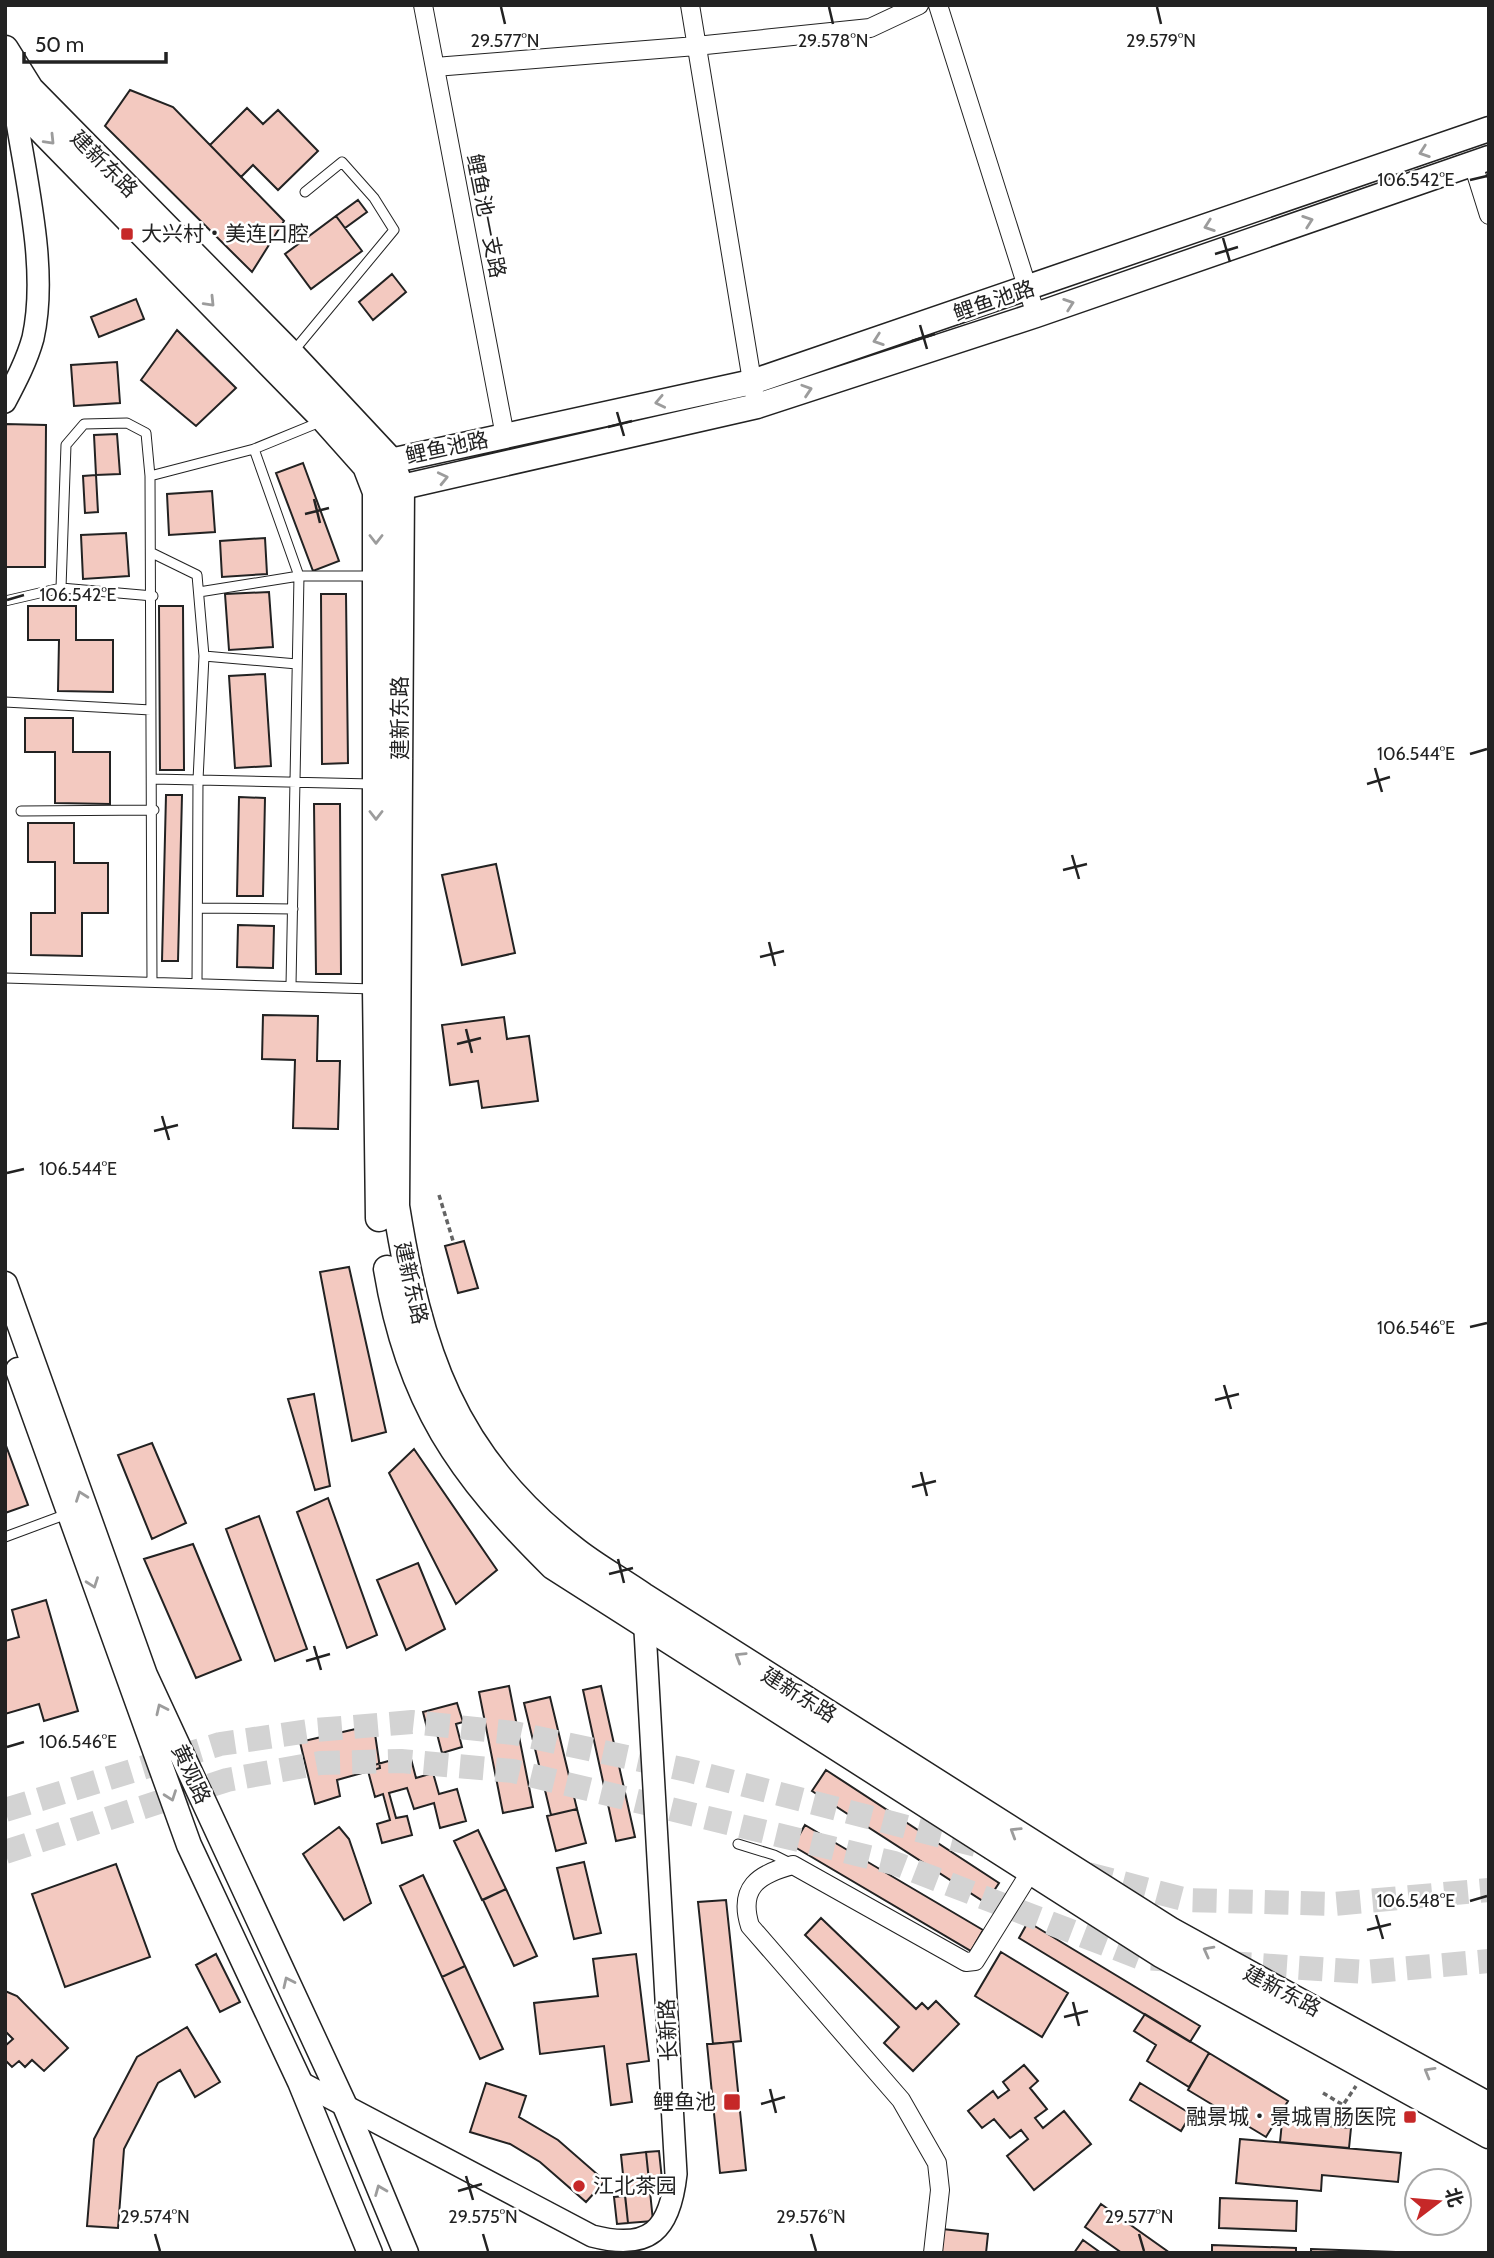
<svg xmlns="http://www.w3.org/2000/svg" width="1494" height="2258" font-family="Cabin,'Noto Sans SC',sans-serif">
	<rect width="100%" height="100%" fill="#fff"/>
	<!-- building -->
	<path fill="#f3c9c0" stroke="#222" stroke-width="2" d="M130,90L173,107L284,221L252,272L105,126Z
		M247,108L263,124L278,110L318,151L278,190L253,165L241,177L210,145Z
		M358,200L367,212L345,228L336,216Z
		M336,216L362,251L311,289L285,254Z
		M392,274L406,292L373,320L359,302Z
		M136,299L144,319L99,337L91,317Z
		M177,330L236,388L196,426L141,380Z
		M117,362L120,403L74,406L71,365Z
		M5,424L46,425L45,567H5Z
		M117,434L120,474L96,475L94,435Z
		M303,463L339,561L313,571L276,473Z
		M96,475L98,512L85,513L83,476Z
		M212,491L215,532L169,535L167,494Z
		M126,533L129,576L83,579L81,535Z
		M265,538L267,574L222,577L220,541Z
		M269,592L273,647L229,650L225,594Z
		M321,594H346L348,763L322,764Z
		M28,606H76V640H113V692L58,691L59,640H28Z
		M159,606H183L184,770H160Z
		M265,674L271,766L235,768L229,676Z
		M25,718H73V752H110V804L55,803V752H25Z
		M166,795H182L178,961H162Z
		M239,797L265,798L263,896H237Z
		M314,804H340L341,974H316Z
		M28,823H74V863H108V913H82V956L31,955V913H55V862H28Z
		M496,864L515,953L462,965L442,875Z
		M238,925L274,926L273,968L237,967Z
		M263,1015L318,1016L317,1061H340L338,1129L293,1128L295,1060L262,1059Z
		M504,1017L507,1039L529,1036L538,1101L482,1108L478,1081L450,1085L442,1025Z
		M464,1241L478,1288L458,1293L445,1246Z
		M349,1267L386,1432L352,1441L320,1272Z
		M314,1394L330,1486L315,1490L288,1399Z
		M5,1443L28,1505L5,1513Z
		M152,1443L186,1523L152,1539L118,1455Z
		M414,1449L497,1570L456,1604L389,1473Z
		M328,1498L377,1635L347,1648L297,1512Z
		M259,1516L307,1649L275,1661L226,1529Z
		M193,1544L241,1660L196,1678L144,1559Z
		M418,1563L445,1629L406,1650L377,1580Z
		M46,1600L78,1711L44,1721L39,1704L5,1714V1641L19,1637L12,1610Z
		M509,1686L533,1807L503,1813L479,1692Z
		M601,1686L635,1837L616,1841L583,1690Z
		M550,1697L577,1809L551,1815L524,1703Z
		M457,1703L463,1722L456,1724L462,1747L442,1753L436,1730L428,1732L423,1712Z
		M364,1727H374L380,1768L337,1780L340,1796L315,1804L300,1742Z
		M410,1755L416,1778L433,1773L439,1794L457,1789L466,1821L440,1828L434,1803L414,1809L407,1788L389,1793L396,1818L407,1816L412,1835L382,1843L377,1824L390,1820L383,1794L375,1797L367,1767Z
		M826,1770L999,1883L986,1903L812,1791Z
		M577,1809L586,1843L556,1851L547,1816Z
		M805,1825L983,1930L971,1951L793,1846Z
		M339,1827L349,1839L371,1903L344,1920L303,1854Z
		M478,1830L506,1889L482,1900L454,1841Z
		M584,1862L601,1933L574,1939L557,1868Z
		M116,1864L150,1957L65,1987L32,1894Z
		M423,1875L465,1966L442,1977L400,1886Z
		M506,1889L537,1956L514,1966L483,1900Z
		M726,1900L741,2041L713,2044L698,1902Z
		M821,1918L916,2009L922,2003L928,2009L936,2001L959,2024L913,2071L884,2043L899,2027L805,1935Z
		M1028,1922L1200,2026L1190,2042L1019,1938Z
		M1001,1952L1068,1993L1042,2037L975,1996Z
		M216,1954L240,2002L220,2012L196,1965Z
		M636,1954L649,2061L627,2064L632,2102L611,2105L604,2046L540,2054L534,2003L598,1996L593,1959Z
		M465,1966L503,2049L480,2059L442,1977Z
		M5,1991L17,1996L68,2048L44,2071L32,2060L25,2067L19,2061L12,2067L5,2060V2046L13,2039L5,2031Z
		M1145,2014L1209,2053L1189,2087L1147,2061L1156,2045L1134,2031Z
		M187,2027L220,2082L195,2097L180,2070L158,2083L124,2149L118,2228L87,2226L94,2139L137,2057Z
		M733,2042L746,2170L720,2173L707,2044Z
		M1209,2053L1288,2101L1266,2137L1188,2090Z
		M1024,2065L1038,2081L1030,2088L1047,2109L1035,2118L1043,2128L1064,2111L1091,2144L1034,2190L1007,2156L1028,2139L1021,2130L1010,2138L994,2119L982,2128L968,2111L993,2091L998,2098L1009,2090L1003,2082Z
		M486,2083L526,2096L519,2117L558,2140L605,2181L586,2202L540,2162L510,2144L470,2132Z
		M1140,2083L1191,2114L1181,2131L1130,2100Z
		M1282,2122L1351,2128L1349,2148L1280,2142Z
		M1240,2139L1401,2153L1398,2182L1322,2175L1321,2191L1236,2183Z
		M659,2151L663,2189L650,2190L646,2152Z
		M646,2152L653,2221L628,2223L621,2155Z
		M625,2196L628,2223L617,2224L614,2197Z
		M1220,2198L1297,2201L1296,2231L1219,2228Z
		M1101,2204L1170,2253H1122L1085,2227Z
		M942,2229L988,2234L986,2253H940Z
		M1083,2240L1101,2253H1074Z
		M1212,2245L1296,2248V2253H1212Z
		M1311,2249L1395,2252V2253H1311Z"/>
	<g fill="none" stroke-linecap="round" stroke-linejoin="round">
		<!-- secondary-tunnel -->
		<path stroke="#d3d3d3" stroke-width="24" stroke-dasharray="24 12" stroke-linecap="butt" d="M5,1810L220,1744L316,1730L412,1722L514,1733L687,1770L988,1848
			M5,1852L227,1780L320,1763L401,1761L513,1771L894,1863L1141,1958L1174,1960
			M1088,1874L1187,1900L1334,1904L1489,1890
			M1227,1963L1365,1972L1489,1961"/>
		<!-- service casing -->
		<g stroke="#222" stroke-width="11">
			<path id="service" d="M292,353L394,230L374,198L342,162L305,192
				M254,449L299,576L291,985
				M150,476L254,449L320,422
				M152,553L197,575L204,656L198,780L197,983
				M61,588L66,445L84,424L127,423L146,433L150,476L152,982
				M199,592L299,576H374
				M5,601L61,588L153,596
				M204,656L297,664
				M5,702L151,710
				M153,779L372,784
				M21,811L154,810
				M198,908L293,909
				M5,978L374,989
				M5,1537L67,1514
				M738,1844L774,1855L792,1864"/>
		</g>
		<!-- minor casing -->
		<g stroke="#222" stroke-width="20">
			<path id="minor" d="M423,5L505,436
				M690,5L754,393
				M938,5L1036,315
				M435,67L696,46L870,28L919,5
				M1473,164L1489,215
				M933,2253L940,2190L937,2163L901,2100L750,1926C738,1888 758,1874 793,1865L966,1962L975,1961L1031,1871"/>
		</g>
		<!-- tertiary casing -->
		<g stroke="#222" stroke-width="24">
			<path id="tertiary" d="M5,402C16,381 27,360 33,338C49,266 24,174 14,102
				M300,2082L592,2236C650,2251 670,2230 676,2174L644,1613"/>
		</g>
		<!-- secondary casing -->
		<g stroke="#222" stroke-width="27">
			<path id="secondary" d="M372,465L752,382L1489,129
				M380,492L757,406L1036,315L1489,158
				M5,1284L145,1675L345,2106L406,2253
				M18,1370L189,1845L300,2082L370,2253"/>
		</g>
		<!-- primary casing -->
		<g stroke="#222" stroke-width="29">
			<path id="primary" d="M5,49L30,89L291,354L390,460L401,488L396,1206C419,1349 452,1455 572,1548C594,1566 620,1580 643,1596L1171,1931L1489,2106
				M5,89L14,102L325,420L366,466L376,492V989L379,1218
				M387,1269C409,1402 460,1474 553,1566L1161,1954L1489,2135"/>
		</g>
		<!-- path -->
		<path stroke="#646464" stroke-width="3.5" stroke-dasharray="5 3.5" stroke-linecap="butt" d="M439,1195L454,1244
			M1323,2093L1343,2105L1356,2086"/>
		<!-- service -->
		<use href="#service" stroke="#fff" stroke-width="9"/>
		<!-- minor -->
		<use href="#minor" stroke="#fff" stroke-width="18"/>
		<!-- tertiary -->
		<use href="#tertiary" stroke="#fff" stroke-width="21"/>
		<!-- secondary -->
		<use href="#secondary" stroke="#fff" stroke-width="24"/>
		<!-- primary -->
		<use href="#primary" stroke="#fff" stroke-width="26"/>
	</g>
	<!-- one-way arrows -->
	<defs><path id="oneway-chevron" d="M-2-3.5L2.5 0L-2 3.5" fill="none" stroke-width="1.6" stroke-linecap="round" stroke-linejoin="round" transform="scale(1.75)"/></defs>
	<g stroke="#9c9c9c">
		<use href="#oneway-chevron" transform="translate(50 140) rotate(46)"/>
		<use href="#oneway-chevron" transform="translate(1424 152) rotate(161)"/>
		<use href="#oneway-chevron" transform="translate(1308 221) rotate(-19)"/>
		<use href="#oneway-chevron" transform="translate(1209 226) rotate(161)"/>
		<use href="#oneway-chevron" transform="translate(210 302) rotate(46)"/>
		<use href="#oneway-chevron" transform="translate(1069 304) rotate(-19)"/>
		<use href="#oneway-chevron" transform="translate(878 340) rotate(161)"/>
		<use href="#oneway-chevron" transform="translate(807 390) rotate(-18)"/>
		<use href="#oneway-chevron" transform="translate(660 402) rotate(168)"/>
		<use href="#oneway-chevron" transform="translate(443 478) rotate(-13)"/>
		<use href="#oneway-chevron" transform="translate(376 539) rotate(90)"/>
		<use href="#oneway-chevron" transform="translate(376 815) rotate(90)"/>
		<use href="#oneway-chevron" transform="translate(81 1496) rotate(-110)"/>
		<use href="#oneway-chevron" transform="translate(93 1583) rotate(70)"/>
		<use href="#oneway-chevron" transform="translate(740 1657) rotate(-148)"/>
		<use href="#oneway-chevron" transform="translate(161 1709) rotate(-115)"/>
		<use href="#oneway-chevron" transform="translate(171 1796) rotate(70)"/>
		<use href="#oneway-chevron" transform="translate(1015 1832) rotate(-148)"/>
		<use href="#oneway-chevron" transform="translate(1208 1951) rotate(-152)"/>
		<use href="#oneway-chevron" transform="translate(288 1982) rotate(-115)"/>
		<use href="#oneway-chevron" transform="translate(1429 2072) rotate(-150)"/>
		<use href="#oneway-chevron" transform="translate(380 2190) rotate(-112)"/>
	</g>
	<!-- ticks -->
	<path fill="none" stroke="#222" stroke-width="2.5" d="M501,7L505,24M829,7L833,24M1157,7L1161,24M1470,180L1487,176M1223,238L1230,262M1215,254L1238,247M920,325L927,349M912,341L935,334M617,412L624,436M608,427L632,421M314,499L320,523M305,514L329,508M7,600L24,595M1470,754L1487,749M1375,768L1382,792M1367,784L1390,777M1072,855L1079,879M1063,870L1087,864M769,942L775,966M760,957L784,951M466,1029L472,1053M457,1044L481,1038M162,1116L169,1140M154,1131L178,1125M7,1173L24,1169M1470,1327L1487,1323M1224,1385L1231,1409M1215,1400L1239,1394M921,1472L927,1496M912,1487L936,1481M618,1559L624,1583M609,1574L633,1568M314,1646L321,1670M306,1661L330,1654M7,1747L24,1742M1470,1901L1487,1896M1376,1915L1383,1939M1367,1930L1391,1924M1073,2002L1079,2026M1064,2017L1088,2011M770,2089L776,2113M761,2104L785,2097M466,2176L473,2200M458,2191L482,2184M155,2234L160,2251M483,2234L488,2251M811,2234L816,2251M1139,2234L1144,2251"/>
	<!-- markers -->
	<g fill="#c62828" stroke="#fff" stroke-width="2.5">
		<rect x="120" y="227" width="14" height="14" rx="3.5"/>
		<rect x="723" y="2093" width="18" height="18" rx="3.5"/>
		<rect x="1403" y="2110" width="14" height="14" rx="3.5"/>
		<circle cx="579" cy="2186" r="7"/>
	</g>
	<g text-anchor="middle" stroke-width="5" stroke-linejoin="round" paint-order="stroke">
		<!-- street labels -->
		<g font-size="21" fill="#222" stroke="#fff">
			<text transform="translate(104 164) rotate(45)" y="7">建新东路</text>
			<text transform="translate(486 216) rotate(79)" y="7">鲤鱼池一支路</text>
			<text transform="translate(994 301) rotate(-19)" y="7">鲤鱼池路</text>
			<text transform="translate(447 448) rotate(-12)" y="7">鲤鱼池路</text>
			<text transform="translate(400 718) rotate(-90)" y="7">建新东路</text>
			<text transform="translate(411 1283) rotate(77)" y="7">建新东路</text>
			<text transform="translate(799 1695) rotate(32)" y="7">建新东路</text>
			<text transform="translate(191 1774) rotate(65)" y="7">黄观路</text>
			<text transform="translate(1282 1991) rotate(28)" y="7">建新东路</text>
			<text transform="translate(668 2030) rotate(-93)" y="7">长新路</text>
		</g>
		<!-- poi labels -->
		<g font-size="21" fill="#222" stroke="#fff" text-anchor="start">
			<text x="141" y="241">大兴村‧美连口腔</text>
			<text x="716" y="2109" text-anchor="end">鲤鱼池</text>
			<text x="1396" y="2124" text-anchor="end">融景城‧景城胃肠医院</text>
			<text x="593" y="2193">江北茶园</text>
		</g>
	</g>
	<g font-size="18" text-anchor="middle" fill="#222" stroke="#fff" stroke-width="5" stroke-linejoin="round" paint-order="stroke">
		<text x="505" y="47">29.577°N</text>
		<text x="833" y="47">29.578°N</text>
		<text x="1161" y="47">29.579°N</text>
		<text x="1416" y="186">106.542°E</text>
		<text x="78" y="601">106.542°E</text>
		<text x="1416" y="760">106.544°E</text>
		<text x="78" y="1175">106.544°E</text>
		<text x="1416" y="1334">106.546°E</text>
		<text x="78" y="1748">106.546°E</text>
		<text x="1416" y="1907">106.548°E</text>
		<text x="155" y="2223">29.574°N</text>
		<text x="483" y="2223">29.575°N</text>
		<text x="811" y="2223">29.576°N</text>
		<text x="1139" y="2223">29.577°N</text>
	</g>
	<!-- border -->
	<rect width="1494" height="2258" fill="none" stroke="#222222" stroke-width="14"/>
	<!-- north arrow -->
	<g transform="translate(1438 2202) rotate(74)"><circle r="33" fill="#ffffff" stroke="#a7a7a7" stroke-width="2"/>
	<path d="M0-5L12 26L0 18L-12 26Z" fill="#c62828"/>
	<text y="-10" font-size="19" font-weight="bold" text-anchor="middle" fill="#222222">北</text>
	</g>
	<!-- scale -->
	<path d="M24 52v10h142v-10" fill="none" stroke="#222222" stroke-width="3.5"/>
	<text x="35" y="52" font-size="21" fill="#222222" stroke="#ffffff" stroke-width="5" paint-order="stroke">50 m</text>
</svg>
